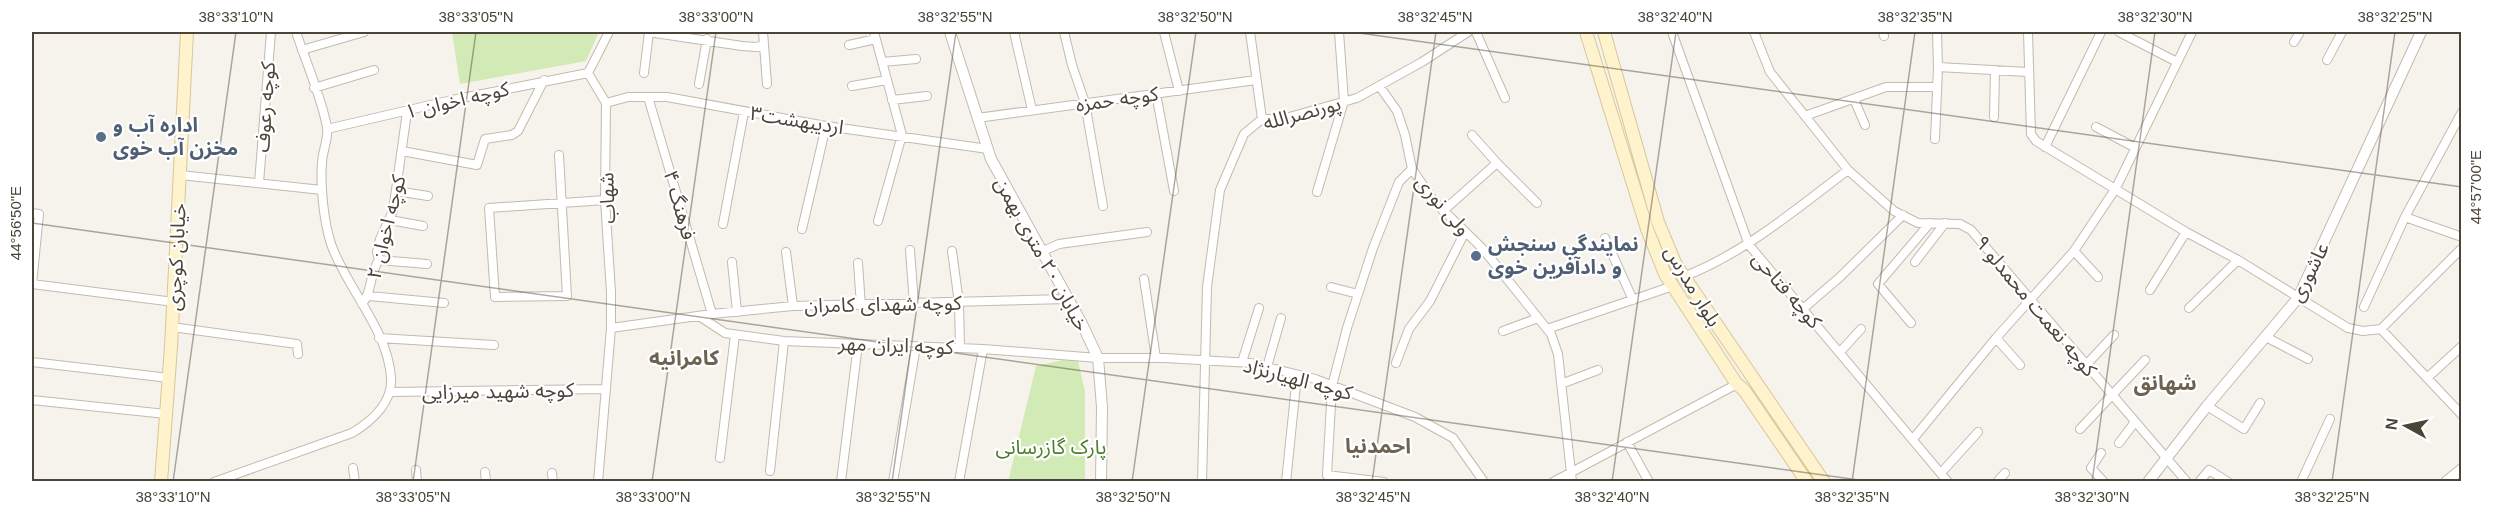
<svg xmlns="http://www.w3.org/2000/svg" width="2493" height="513" font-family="Arial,'Noto Sans Arabic',sans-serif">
	<rect width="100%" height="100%" fill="#f6f3ec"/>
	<!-- green -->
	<path fill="#d2eab5" d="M452,32H599L586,61L460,84Z
		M1077,357L1085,391V481L1008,482L1036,366Z"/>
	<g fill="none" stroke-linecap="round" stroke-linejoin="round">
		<!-- minor casing -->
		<g stroke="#c2bbae" stroke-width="10">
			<path id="minor" d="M648,32L742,46L756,47L764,45
				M763,32L767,84
				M874,32L902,135L878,221
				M1014,32L1032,110
				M1064,32L1072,65L1085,103L1103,206
				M1164,32L1179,91
				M1250,32L1262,119
				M1476,32L1505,98
				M1672,32L1749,245L1948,482
				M1754,32L1770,72L1848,170L1894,211L1918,223L1960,224L1971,230L2187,482
				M1883,32L1884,36
				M2028,32L2031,134L2036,141L2186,232L2238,260L2348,328L2363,331L2381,329L2462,248
				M2119,32L2177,62
				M2294,42L2300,32
				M849,45L876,39
				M302,50L364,32
				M2327,60L2342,32
				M882,62L916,59
				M1938,67L2028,72
				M588,73L606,103L605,200L611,292V328L598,482
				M588,73L609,32
				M644,73L649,32
				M699,84L707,39
				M852,86L887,80
				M1380,87L1397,111L1405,135L1412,169L1434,201L1483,249L1551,334L1558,354L1572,482
				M314,88L374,70
				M1156,93L1174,191
				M648,97L712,314
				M1854,99L1865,125
				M892,100L927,96
				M606,103L628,97H667L826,126L988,149
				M2462,112L2405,217L2462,237
				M1805,116L1886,87H1937
				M1994,117L1995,70
				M977,118L1256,80
				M2096,127L2134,147
				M327,129L452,100L588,73
				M1472,135L1497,163
				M1935,139L1938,67L1937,32
				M2045,147L2101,32
				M402,151L477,165L485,139L512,135L518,131L544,80
				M559,155L567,296L495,297L489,208L605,200
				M180,175L322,190
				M259,183L271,32
				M396,191L428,196
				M1317,192L1344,101L1339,32
				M1443,211L1497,163L1537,203
				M32,213L39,214L32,284
				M390,220L423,226
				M723,224L744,112
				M802,229L826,126
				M1605,238L1633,300
				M910,250L914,304
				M952,251L959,303L960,348
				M2074,251L2098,277
				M786,252L793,306
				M1041,252L1059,244L1147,232
				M379,260L427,264
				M732,262L737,312
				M1915,262L1945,223
				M858,263L861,306
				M1683,277C1745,253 1796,209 1848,170
				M1144,279L1156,358
				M32,284L174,302
				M1331,287L1358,294
				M2150,290L2186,232
				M369,296L444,303
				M362,304C373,291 369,273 379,260L377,252L380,239L393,211L407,112
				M2364,307L2405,217
				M1804,308L1840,277L1903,215
				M2189,308L2238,260
				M699,316L725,333L784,341L983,349L1098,358H1165L1251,363L1315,379L1415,417L1453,438L1484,482
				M1911,323L1878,284L1930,223
				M172,327L297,344L298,354
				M611,328L712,314L793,306L1068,299
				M1547,329L1673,286
				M2381,329L2462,415
				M1503,331L1538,318
				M2266,337L2308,359
				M379,338L494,345
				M1996,338L2020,365
				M1840,352L1861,329
				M32,362L169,378
				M1242,362L1259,308
				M1396,363L1409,329L1430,301L1465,232
				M2086,365L2114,335
				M1267,367L1281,318
				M2427,378L2462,346
				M1561,384L1598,370
				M391,392L606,389
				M32,400L166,414
				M2207,406L2244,429L2260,403
				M2080,429L2145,360
				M1913,439L1996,338L2074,251L2116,188L2192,32
				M1627,442L1649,482
				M2119,443L2135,422
				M2101,453L2091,468L2104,482
				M720,458L735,335
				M353,468L355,482
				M416,470L417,482
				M770,471L784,341
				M485,472L486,482
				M552,473L553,482
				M1941,473L1978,432
				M214,482L352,433C372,421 393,402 391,377C387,328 347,289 331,244C324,222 320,186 322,163C322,152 329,138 327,127C321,96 306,62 296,32
				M841,482L858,344
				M893,482L916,346
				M959,482L983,349
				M1202,482L1207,287L1220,190L1244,134L1262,119H1282L1357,98L1422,62L1468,32
				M1286,482L1297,375
				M1384,482L1327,475L1332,386L1347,328L1373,248L1399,182L1412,169
				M1553,482L1737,384
				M1997,482L2005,473
				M2199,482L2209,470L2228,482
				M2301,482L2330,419"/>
		</g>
		<!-- tertiary casing -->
		<g stroke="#c2bbae" stroke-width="12">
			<path id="tertiary" d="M950,32L991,159L1082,324L1098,358L1102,407L1101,482
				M2148,482L2207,406L2298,298L2421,32
				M2446,482L2462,469"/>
		</g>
		<!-- secondary casing -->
		<g stroke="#d6c79b" stroke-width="14">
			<path id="secondary" d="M1586,32L1647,229L1665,274L1736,383L1744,390L1807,482
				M1604,32L1658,222L1676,265L1824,482
				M161,482L171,347L187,32"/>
		</g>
		<!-- minor -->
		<use href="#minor" stroke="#fff" stroke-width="8"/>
		<!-- tertiary -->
		<use href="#tertiary" stroke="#fff" stroke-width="10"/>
		<!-- secondary -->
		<use href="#secondary" stroke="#fff3cd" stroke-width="12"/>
	</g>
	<!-- ticks -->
	<path fill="none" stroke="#4b4439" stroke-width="1.5" stroke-opacity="0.45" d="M1352,32L2462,187M32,223L1873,482M173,482L236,32M413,482L476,32M652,482L716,32M892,482L956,32M1132,482L1196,32M1372,482L1436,32M1612,482L1676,32M1852,482L1915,32M2092,482L2155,32M2332,482L2395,32"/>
	<!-- markers -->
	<g fill="#5c6f8a" stroke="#fff" stroke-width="2">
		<circle cx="101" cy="137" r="6"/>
		<circle cx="1476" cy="256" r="6"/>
	</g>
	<g text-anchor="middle" stroke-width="4.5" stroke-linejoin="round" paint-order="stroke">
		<!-- street labels -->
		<g font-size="20" fill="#4b4439" stroke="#fff">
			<text transform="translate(1117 99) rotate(-8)" y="7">کوچه حمزه</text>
			<text transform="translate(457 100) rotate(-13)" y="7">کوچه اخوان ۱</text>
			<text transform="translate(265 107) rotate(-86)" y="7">کوچه رعوف</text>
			<text transform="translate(1302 113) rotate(-15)" y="7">پورنصرالله</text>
			<text transform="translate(797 120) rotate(9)" y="7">اردیبهشت۳</text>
			<text transform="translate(607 198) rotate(-92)" y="7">شهاب</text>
			<text transform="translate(680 205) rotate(74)" y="7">فرهنگ ۴</text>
			<text transform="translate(1443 205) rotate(49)" y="7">ولی نوری</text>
			<text transform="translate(386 227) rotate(-76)" y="7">کوچه اخوان ۲</text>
			<text transform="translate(1042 254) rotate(61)" y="7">خیابان ۲۰ متری بهمن</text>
			<text transform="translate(176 257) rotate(-87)" y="7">خیابان کوچری</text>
			<text transform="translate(2309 272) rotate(-63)" y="7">عاشوری</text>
			<text transform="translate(1693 286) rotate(59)" y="7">بلوار مدرس</text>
			<text transform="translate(1787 290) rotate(49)" y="7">کوچه فتاحی</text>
			<text transform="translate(883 304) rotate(-1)" y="7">کوچه شهدای کامران</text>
			<text transform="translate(2036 306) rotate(50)" y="7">کوچه نعمت محمدلو ۹</text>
			<text transform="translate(896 345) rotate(2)" y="7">کوچه ایران مهر</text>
			<text transform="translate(1298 379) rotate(15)" y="7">کوچه الهیارنژاد</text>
			<text transform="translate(498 391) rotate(-1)" y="7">کوچه شهید میرزایی</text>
		</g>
		<!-- service labels -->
		<g font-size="20" font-weight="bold" fill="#4e5e75" stroke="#fff" text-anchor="start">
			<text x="113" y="132">اداره آب و<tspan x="113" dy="23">مخزن آب خوی</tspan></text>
			<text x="1488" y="251">نمایندگی سنجش<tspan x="1488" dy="23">و دادآفرین خوی</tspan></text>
		</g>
		<!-- park labels -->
		<g font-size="20" fill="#4a7f2a" stroke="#fff">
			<text x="1051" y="454">پارک گازرسانی</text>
		</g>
		<!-- neighbourhood labels -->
		<g font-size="21" font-weight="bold" fill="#6e6250" stroke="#fff">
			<text x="684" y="365">کامرانیه</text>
			<text x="2165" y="390">شهانق</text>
			<text x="1378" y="453">احمدنیا</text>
		</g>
	</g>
	<!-- border -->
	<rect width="2493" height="513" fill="none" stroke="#ffffff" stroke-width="66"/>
	<!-- north arrow -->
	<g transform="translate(2406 426) rotate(278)" stroke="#ffffff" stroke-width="4.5" paint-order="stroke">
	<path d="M0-4.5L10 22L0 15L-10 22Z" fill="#4b4439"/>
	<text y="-9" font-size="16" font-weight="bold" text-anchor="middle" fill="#4b4439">N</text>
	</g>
	<rect x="33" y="33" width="2427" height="447" fill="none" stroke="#4b4439" stroke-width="2"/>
	<g font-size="15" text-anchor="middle" fill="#4b4439">
		<text x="236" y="22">38°33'10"N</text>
		<text x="476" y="22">38°33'05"N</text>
		<text x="716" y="22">38°33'00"N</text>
		<text x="955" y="22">38°32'55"N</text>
		<text x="1195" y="22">38°32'50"N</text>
		<text x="1435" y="22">38°32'45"N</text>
		<text x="1675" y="22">38°32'40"N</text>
		<text x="1915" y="22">38°32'35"N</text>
		<text x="2155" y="22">38°32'30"N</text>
		<text x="2395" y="22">38°32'25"N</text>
		<text transform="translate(2476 187) rotate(-90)" y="5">44°57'00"E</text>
		<text transform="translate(16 223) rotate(-90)" y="5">44°56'50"E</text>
		<text x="173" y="502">38°33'10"N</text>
		<text x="413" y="502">38°33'05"N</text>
		<text x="653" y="502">38°33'00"N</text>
		<text x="893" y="502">38°32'55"N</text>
		<text x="1133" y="502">38°32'50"N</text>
		<text x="1373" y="502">38°32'45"N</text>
		<text x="1612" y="502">38°32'40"N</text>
		<text x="1852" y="502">38°32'35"N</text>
		<text x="2092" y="502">38°32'30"N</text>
		<text x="2332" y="502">38°32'25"N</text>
	</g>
</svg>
